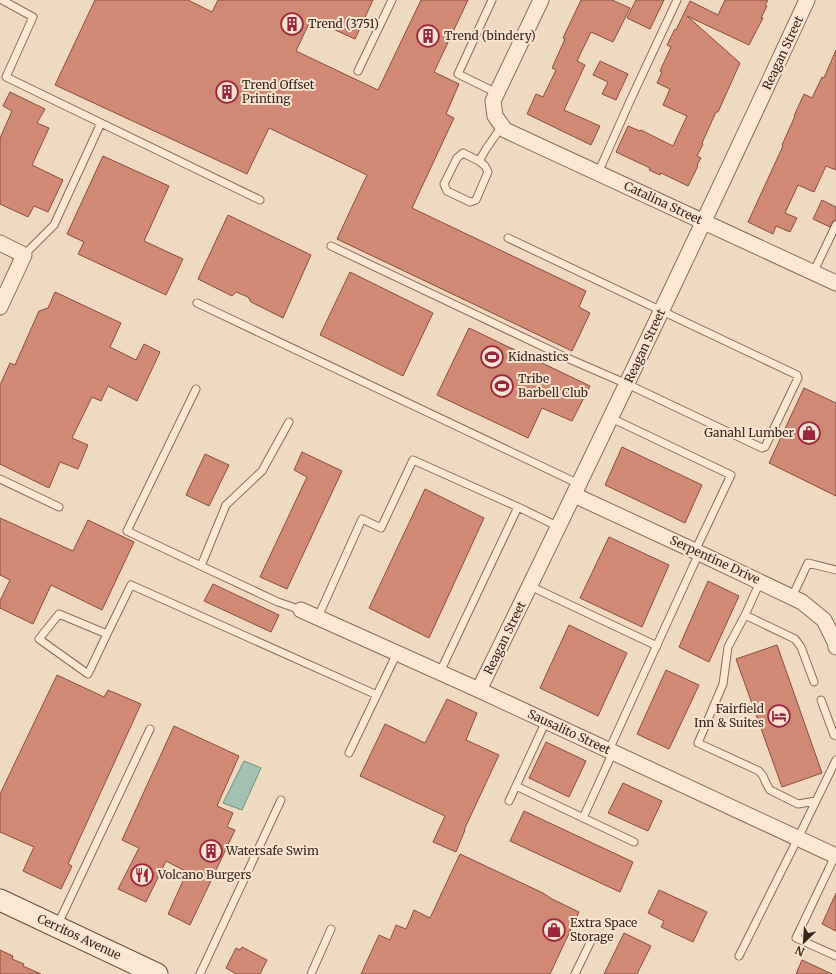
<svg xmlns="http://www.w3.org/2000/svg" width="836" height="974" font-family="Merriweather,serif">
	<rect width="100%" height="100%" fill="#f0d9c1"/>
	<!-- water -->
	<path fill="#a4c2b3" stroke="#6a9080" d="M244,761L261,768L242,810L223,803Z"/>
	<!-- building -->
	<path fill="#d08975" stroke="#8a4c3c" d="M95,0H188L212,12L218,0H373L355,39L311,19L296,51L378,90L421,0H468L434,72L459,84L446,114L454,118L412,208L586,291L579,307L590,313L572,351L337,239L367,175L269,128L247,174L55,85Z
		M581,0H612L630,8L613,42L591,32L577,61L585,65L564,110L600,126L591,145L527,114L536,94L543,97L556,70L552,68L565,39L563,38Z
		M636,0H664L650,29L627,18Z
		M725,0H768L765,5L767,6L761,18H763L749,45L687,16L740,63L718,112H716L702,143L703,144L697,156L701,158L697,165L698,166L688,186L661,173L660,175L649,170L650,168L616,152L628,126L640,131L641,130L673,146L687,116L663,105L670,89L657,83L662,72L660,71L671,47L667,45L675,29L676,30L690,1L718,15Z
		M836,50V170L826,166L814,192L798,185L785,213L797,218L790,232L776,226L773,234L748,222L783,146L782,145L795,116H794L804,94L812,98L822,77L824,78Z
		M600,61L628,74L616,100L602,94L608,82L593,75Z
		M10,92L45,109L37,123L49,128L32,165L63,180L48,212L34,206L28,217L0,204V138L12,111L3,106Z
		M103,156L169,186L144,241L183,259L166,295L78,254L84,242L67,234Z
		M822,200L836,207V220L833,221L830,227L813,219Z
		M228,215L311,255L283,318L251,302L248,297L236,292L232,296L198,279Z
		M350,272L433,313L403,376L320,335Z
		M55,292L121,323L110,347L136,360L144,344L160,352L137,401L108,386L101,401L92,397L72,438L88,445L78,469L60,462L49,488L0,464V385L10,363L15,365L39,311L48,308Z
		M469,328L590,386L572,421L542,408L528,438L437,395Z
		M804,388L836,403V496L769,463Z
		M622,447L702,485L685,523L605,485Z
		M302,452L342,471L287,589L260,577L307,477L294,470Z
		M205,454L229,465L209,506L186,495Z
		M425,489L484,518L429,638L369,608Z
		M0,518L73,551L88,520L134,542L102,610L51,585L33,624L0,608V601L10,580L0,575Z
		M609,537L669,565L642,627L580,598Z
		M708,581L739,596L709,662L679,647Z
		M213,584L279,615L271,632L204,601Z
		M569,625L627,653L598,716L540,688Z
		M777,645L822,773L782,787L736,659Z
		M666,670L699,685L669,749L637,734Z
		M57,675L104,697L108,690L141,704L68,864L72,866L61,889L23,871L34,847L0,832V794Z
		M447,699L477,713L466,740L499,755L464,830H465L456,852L433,842L445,816L360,776L385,724L425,743Z
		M174,726L239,756L217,806L233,813L227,827L235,830L190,925L168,914L187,872L166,861L146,902L118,889L139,848L122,840Z
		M546,742L586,761L569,797L529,778Z
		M623,783L662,801L648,831L608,813Z
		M524,811L633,862L620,892L510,841Z
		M460,854L543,893L552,899L579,912L550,974H361L379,935L390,940L396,925L406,929L414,910L430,918Z
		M659,890L707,912L693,942L661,927L664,921L648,913Z
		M836,893V931L822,924Z
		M624,933L651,946L637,974H604Z
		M242,947L267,960L260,974H236L226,968L236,948L240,950Z
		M0,950L13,956L12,959L24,964L23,966L41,974H0Z
		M802,960L832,974H796Z"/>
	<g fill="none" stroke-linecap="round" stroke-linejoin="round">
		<!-- lane casing -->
		<g stroke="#8a6958" stroke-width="9">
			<path id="lane" d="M2,0L33,17L6,77L260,200
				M492,0L458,74L497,93
				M358,71L392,0
				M479,161L485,166L488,172L476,200L470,202L447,191L444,184L457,158L463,153L479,161L486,149L502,126
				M598,173L630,101L677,0
				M331,246L567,358L627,384L762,448L765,447L798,378L797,375L508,238
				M24,255L54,225L101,123
				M813,273L836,225
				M197,303L579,484
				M196,389L127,531L201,566
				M611,418L731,475L695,551
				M289,422L262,471L226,505L201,566L278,602L301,610
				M0,479L59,507
				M518,507L559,527
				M530,586L657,646
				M792,597L808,563L836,570
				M745,615L760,582
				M318,617L362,519L381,528L413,460L518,507L440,672
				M107,634L88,674L39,639L59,614L107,634L131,585L377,695
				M814,682L801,647L795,639L745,615L728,647L723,684L698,743L759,771L763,776L766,783L770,790L798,804L816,801
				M821,700L834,735L836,736
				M609,750L699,553
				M349,753L397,653
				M516,786L634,842
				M509,801L546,721
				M583,818L613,752
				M835,856L796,938L836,956
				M58,924L150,729
				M739,956L798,838L836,760
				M200,974L281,800
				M311,974L331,929
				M575,974L590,943"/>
		</g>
		<!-- street casing -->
		<g stroke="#8a6958" stroke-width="17">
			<path id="street" d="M541,0L493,101L495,116L505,130L836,283
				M0,243L24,255L0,307
				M574,495L695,551L802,602L824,620L835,642L836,647
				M301,610L479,690L836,856
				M479,690C591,461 700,231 807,0"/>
		</g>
		<!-- secondary casing -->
		<g stroke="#6c4a3b" stroke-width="23">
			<path id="secondary" d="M0,900L157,974"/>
		</g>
		<!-- lane -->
		<use href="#lane" stroke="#fae8d4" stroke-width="7"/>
		<!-- street -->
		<use href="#street" stroke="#fae8d4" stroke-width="15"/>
		<!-- secondary -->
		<use href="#secondary" stroke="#fae8d4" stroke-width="21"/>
	</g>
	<!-- icons -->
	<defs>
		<g id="building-ring" transform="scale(1.15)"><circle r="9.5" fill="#f7e4d1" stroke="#9c253d" stroke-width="1.5"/><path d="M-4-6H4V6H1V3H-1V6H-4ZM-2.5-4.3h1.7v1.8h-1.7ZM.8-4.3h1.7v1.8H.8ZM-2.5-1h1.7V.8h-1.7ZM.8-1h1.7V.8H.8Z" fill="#9c253d"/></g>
		<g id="stadium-ring" transform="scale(1.15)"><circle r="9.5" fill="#f7e4d1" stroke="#9c253d" stroke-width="1.5"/><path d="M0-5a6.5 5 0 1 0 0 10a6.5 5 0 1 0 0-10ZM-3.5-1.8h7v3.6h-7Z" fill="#9c253d"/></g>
		<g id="shop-ring" transform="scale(1.15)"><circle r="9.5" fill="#f7e4d1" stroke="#9c253d" stroke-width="1.5"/><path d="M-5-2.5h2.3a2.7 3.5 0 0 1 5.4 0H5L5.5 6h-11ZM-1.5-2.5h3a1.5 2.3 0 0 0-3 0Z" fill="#9c253d"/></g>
		<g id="hotel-ring" transform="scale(1.15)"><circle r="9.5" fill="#f7e4d1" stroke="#9c253d" stroke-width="1.5"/><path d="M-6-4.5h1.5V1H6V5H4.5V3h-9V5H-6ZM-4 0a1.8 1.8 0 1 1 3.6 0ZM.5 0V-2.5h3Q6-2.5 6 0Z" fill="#9c253d"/></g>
		<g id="restaurant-ring" transform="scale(1.15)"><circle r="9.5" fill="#f7e4d1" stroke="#9c253d" stroke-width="1.5"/><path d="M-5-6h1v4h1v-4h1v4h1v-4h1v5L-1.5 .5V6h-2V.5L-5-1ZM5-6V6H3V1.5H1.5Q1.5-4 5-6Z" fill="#9c253d"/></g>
	</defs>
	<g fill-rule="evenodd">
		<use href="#building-ring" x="292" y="24"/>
		<use href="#building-ring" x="428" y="36"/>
		<use href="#building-ring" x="227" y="92"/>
		<use href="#stadium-ring" x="492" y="357"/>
		<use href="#stadium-ring" x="502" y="386"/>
		<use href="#shop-ring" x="809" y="433"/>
		<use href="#hotel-ring" x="779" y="716"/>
		<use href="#building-ring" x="211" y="851"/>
		<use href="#restaurant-ring" x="142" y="875"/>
		<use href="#shop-ring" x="554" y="930"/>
	</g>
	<g text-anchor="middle" stroke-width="4" stroke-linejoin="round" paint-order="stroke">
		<!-- poi labels -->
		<g font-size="12" fill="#39251d" stroke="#f7e4d1" text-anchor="start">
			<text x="308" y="28">Trend (3751)</text>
			<text x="444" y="40">Trend (bindery)</text>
			<text x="242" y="89">Trend Offset<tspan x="242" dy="14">Printing</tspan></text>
			<text x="508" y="361">Kidnastics</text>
			<text x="518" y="383">Tribe<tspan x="518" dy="14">Barbell Club</tspan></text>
			<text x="794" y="437" text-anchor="end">Ganahl Lumber</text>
			<text x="764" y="713" text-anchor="end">Fairfield<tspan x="764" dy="14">Inn &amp; Suites</tspan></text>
			<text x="226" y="855">Watersafe Swim</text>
			<text x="158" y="879">Volcano Burgers</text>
			<text x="570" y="927">Extra Space<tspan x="570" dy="14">Storage</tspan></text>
		</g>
		<!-- street labels -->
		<g font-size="12" fill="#39251d" stroke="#f7e4d1">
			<text transform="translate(783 53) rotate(-65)" y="4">Reagan Street</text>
			<text transform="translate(663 203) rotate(25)" y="4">Catalina Street</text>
			<text transform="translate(645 346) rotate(-65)" y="4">Reagan Street</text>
			<text transform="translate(715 560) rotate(25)" y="4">Serpentine Drive</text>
			<text transform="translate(505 638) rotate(-64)" y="4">Reagan Street</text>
			<text transform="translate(569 732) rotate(25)" y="4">Sausalito Street</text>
			<text transform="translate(79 937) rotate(25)" y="4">Cerritos Avenue</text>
		</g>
	</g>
	<!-- north arrow -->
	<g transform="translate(804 942) rotate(205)" stroke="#f7e4d1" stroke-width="3" paint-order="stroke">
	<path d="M0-3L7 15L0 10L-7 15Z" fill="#39251d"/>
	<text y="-6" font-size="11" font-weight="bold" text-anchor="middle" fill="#39251d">N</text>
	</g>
</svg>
